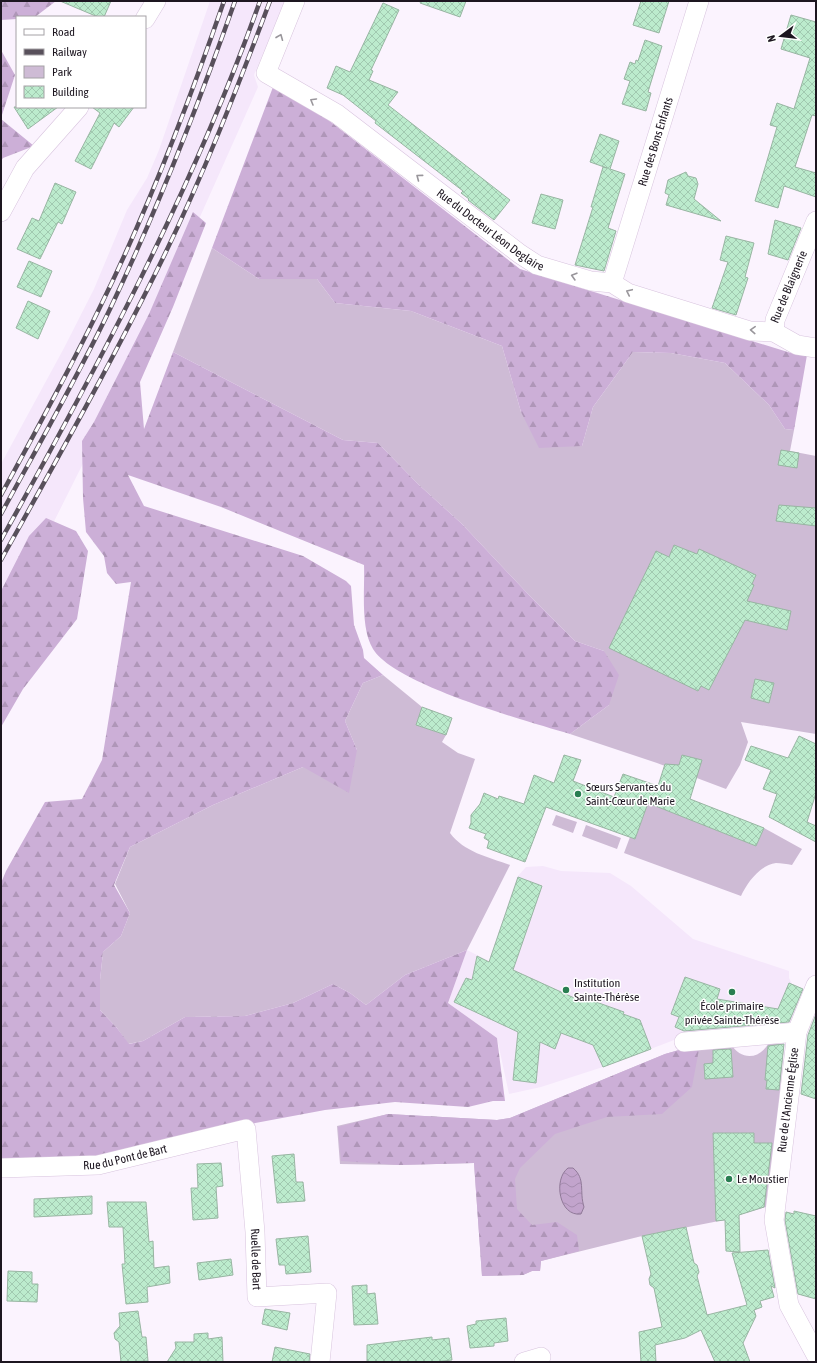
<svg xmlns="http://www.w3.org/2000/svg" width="817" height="1363" font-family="'Asap Condensed',sans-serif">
	<defs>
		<pattern id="forest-firs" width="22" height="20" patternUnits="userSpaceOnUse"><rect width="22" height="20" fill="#ccafd7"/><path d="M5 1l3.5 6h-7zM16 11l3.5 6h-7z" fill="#af96b8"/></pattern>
		<pattern id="water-waves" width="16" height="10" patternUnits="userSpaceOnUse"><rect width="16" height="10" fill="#c2a4cc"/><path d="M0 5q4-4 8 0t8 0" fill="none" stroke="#a68caf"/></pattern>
		<pattern id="building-cross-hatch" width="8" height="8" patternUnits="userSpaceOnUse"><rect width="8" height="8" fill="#bcebcd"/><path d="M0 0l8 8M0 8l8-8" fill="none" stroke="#a1c9b0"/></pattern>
	</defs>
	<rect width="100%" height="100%" fill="#fbf3fe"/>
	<!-- built -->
	<path fill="#f5e7fb" d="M210,1H285L254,75L258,87L145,340L1,627V464L64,348L94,289L127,210L147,178L159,150Z
		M543,866L561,871L610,873L631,886L693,939L789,971V978L792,984H789L782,999L797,1005L789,1026L682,1037L606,1066L541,1087L509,1094L497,1038L448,1003L467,950L489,961L517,877L526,867Z"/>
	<!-- green -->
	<path fill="#cebbd5" d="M212,248L259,279H317L335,303L411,311L502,346L521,412L582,446L593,407L633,352L671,353L725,363L769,405L785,429L794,430L790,451L816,456V734L741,722L748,742L740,765L726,789L657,763L570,734L609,705L604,651L575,641L528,594L462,524L419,485L378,443L343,440L173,352Z
		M383,675L422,707L416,725L446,735L442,742L458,753L475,759L450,833C464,852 488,857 510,865L467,950L405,975L366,1005L350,993L333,984L293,1003L245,1016L185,1017L143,1041L128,1044L117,1028L100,1010V980L103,952L121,936L130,913L115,884L130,847L213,805L303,767L357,750L345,721L363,683Z
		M648,803L756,846L764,828L802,849L792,865C787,864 781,863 776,863C760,865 747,883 741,896L624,853L630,837L635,839Z
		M556,815L577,822L573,833L552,825Z
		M586,825L621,838L617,849L582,836Z
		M700,1044H731C740,1060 759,1060 768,1044H784L774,1160L769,1178L766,1207L719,1221L642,1236L541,1261L540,1271H532L523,1275L482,1276L474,1163L399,1165L340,1164L337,1126L388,1114L497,1120L510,1118L665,1054Z"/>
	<!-- forest -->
	<path fill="url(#forest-firs)" d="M1,1H56L35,17H17V19L1,20Z
		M1,50L15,75L1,118Z
		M273,87L327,119L520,269L791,353L807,355L794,430L785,429L769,405L725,363L671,353L633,352L593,407L582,446L539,448L521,412L502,346L411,311L335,303L317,279H259L212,248Z
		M1,119L34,146L3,158L1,161Z
		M193,212L206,223L173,307L140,382L144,429L173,352L343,440L378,443L419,485L462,524L528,594L575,641L604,651L619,675L609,705L570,734C527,721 395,685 373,649C360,628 365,589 364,565L221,507L128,475L144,506L303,556L346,581L351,586L354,625L363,650L364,658L383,675L363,683L345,721L357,750L349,793L303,767L213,805L130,847L114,885L130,913L121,936L103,952L100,980V1010L117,1028L129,1044L143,1041L185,1017L245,1016L293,1003L333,984L350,993L366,1005L405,975L467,950L448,1003L497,1038L505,1101H493L468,1107L395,1102L325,1110L186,1136L116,1156L1,1161V883L6,871L45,802L82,799L102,760L131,582L116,584L107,573L104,556L86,532L83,498L82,441L94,422L149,314Z
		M46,518L76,531L88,551L77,619L23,689L1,727V591L29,536Z
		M700,1044L692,1087L662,1114L607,1117L555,1134L520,1168L515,1179L517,1209L532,1225L557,1222L577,1235L579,1251L541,1261L540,1271H532L523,1275L482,1276L474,1163L399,1165L341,1161L338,1127L388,1114L497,1120L510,1118L665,1054Z"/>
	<!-- water -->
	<path fill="url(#water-waves)" stroke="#907998" d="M568,1168H573C586,1179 579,1191 584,1207L581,1214C559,1217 553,1179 568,1168Z"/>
	<!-- building -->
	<path fill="url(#building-cross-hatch)" stroke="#98b5a2" d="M60,1H111L104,17H98Z
		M421,1H466L460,17L420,3Z
		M641,1H669L659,33L633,25Z
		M383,3L399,10L371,70L373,71L369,80L398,92L388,105L510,200L494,220L468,200L469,199L461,193L463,191L375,123L376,121L343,95L327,88L336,66L350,72Z
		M791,15L816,22V116L812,115L795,167L816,173V197L784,186L778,208L755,201L777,127L770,125L777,103L794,109L810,58L781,49Z
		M645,40L662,46L648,92L651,93L646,111L622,104L630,81L624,79L630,62L635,64L636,60L638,61Z
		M14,107H58L28,129Z
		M92,107H134L119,127L114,123L91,169L75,161L100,113Z
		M600,134L619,141L610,169L625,174L608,228L616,231L604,271L575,265L593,207H591L603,167L607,168L590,162Z
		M686,172L688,176L696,178L698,184L694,199L721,221L666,205L669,195L665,193L668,180Z
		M55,183L76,192L62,224L58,222L40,259L17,249L32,218L39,221Z
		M541,194L563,200L555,229L532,223Z
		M775,220L801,228L788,260L768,254Z
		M726,236L754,243L745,277L748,278L736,315L712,308L728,262L720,260Z
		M29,261L52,271L41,297L17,287Z
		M28,301L50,311L38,339L16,328Z
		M781,450L799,453L797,468L778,465Z
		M779,505L816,508V526L776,521Z
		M674,545L697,554L699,549L756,575L752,584L754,585L747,601L791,611L787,630L745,620L709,690L701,686L698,691L609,648L656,551L669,557Z
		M755,679L774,683L769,703L751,698Z
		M422,707L452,718L446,735L416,725Z
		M799,736L816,744V793L807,822L816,826V842L769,817L777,794L763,789L771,770L745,760L751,746L788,758Z
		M564,755L581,760L573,781L614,797L623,774L658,786L665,764L679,765L682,755L702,760L690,799L764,828L756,846L648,803L635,839L546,807L525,862L487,848L489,841L484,838L486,834L469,828L471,823V815L480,804L484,793L498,799L499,796L524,804L534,775L554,783Z
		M518,877L542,886L513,970L583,1002L585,998L624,1012L623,1014L640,1020L651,1049L603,1067L593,1045L561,1033L555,1049L540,1042L536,1083L513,1080L518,1032L454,1002L466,978L472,980L477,956L489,962Z
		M685,977L720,989L717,999L778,1009L789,983L803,989L789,1022L684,1031L675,1027L679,1017L671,1014Z
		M816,1014V1099L801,1094L808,1035Z
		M784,1044L779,1090L766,1089L767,1080H765L768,1046Z
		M731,1049L733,1077L705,1079L704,1064L713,1063V1050Z
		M713,1133H754V1143H772L764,1207L739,1215L740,1252L726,1251L725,1220L716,1221Z
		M294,1154L296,1182H303L305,1201L277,1203L272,1156Z
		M221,1163L223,1186L216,1187L218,1218L193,1220L191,1188H198L197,1164Z
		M92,1196V1214L34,1217V1199Z
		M107,1202H146L149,1242L153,1241L154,1268L169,1266L170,1283L147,1287L148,1302L126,1304L122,1264H125L123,1227H109Z
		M794,1211L816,1216V1299L798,1294L785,1220L786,1212L794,1214Z
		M686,1227L694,1263L697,1265L699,1272L697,1276L707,1315L747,1305L732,1253L768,1250L775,1288L771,1286L774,1297L760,1301L762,1307L754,1310L756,1316L743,1343L750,1362H715L701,1330L685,1338L655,1345L656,1362H641L639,1332L662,1327L654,1288L650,1285L649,1279L651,1274L642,1236Z
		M308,1236L311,1272L286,1274L285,1265H279L276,1239Z
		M231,1259L233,1275L199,1280L197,1263Z
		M8,1271L32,1272V1284H38L37,1302L7,1301Z
		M367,1285V1294L375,1293L378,1324L354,1325L352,1286Z
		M265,1309L290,1313L287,1330L262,1324Z
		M138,1311L142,1337H146L148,1361L121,1362L119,1342L115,1339L114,1333L120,1326L119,1313Z
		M506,1318L508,1341L494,1343V1346L470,1348L467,1326L476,1324V1321Z
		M208,1333V1339L222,1337L223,1362H167L176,1348L175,1342H194V1334Z
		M432,1337V1340L449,1338L452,1360L434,1362H367V1345Z
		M275,1347L310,1354L309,1362H272Z"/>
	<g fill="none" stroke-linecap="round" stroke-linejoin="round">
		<!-- minor casing -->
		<g stroke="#d8c4de" stroke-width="20">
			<g id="minor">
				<path id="s1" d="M295,1L266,73L337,114L520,254L537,265L591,281L612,283L628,293L750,331L774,332L797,345L816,348"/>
				<path d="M145,19L156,1"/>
				<path d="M1,212L25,168L79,107"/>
				<path id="s2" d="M612,283L699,1"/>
				<path id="s3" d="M774,332L775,320L816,221"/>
				<path d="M816,985L797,1032L774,1220L789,1305L816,1355"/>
				<path d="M684,1042L797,1032"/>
				<path id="s4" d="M1,1168L98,1165L246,1129L255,1232L257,1297L327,1293L320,1362"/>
				<path d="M524,1362L541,1357"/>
			</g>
		</g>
		<!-- minor -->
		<use href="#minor" stroke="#fff" stroke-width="19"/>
		<!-- rail casing -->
		<g stroke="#58505b" stroke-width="4.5">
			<path id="rail" d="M1,495C35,433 69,371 100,307C149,208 188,105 224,1
				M1,514C38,446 77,378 110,309C158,208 198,106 235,1
				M1,540C98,366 193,190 260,1
				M1,560C56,461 112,362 162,260C203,176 237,89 270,1"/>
		</g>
		<!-- rail -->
		<use href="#rail" stroke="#fff" stroke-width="3" stroke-dasharray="9" stroke-linecap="butt"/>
	</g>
	<!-- one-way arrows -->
	<defs><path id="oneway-chevron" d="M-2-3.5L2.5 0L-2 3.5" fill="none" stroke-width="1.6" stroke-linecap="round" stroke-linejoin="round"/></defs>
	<g stroke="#99969b">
		<use href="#oneway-chevron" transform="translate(280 37) rotate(-68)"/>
		<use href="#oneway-chevron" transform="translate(313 101) rotate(-150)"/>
		<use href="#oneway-chevron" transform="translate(419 177) rotate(-143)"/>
		<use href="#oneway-chevron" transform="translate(574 276) rotate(-164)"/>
		<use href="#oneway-chevron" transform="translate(629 292) rotate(-155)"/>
		<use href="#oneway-chevron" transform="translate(753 330) rotate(-177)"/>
	</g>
	<!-- markers -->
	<g fill="#297e51" stroke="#fff" stroke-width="1.5">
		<circle cx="578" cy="794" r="4"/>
		<circle cx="566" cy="990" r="4"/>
		<circle cx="732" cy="992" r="4"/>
		<circle cx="729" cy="1179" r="4"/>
	</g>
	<g text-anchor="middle" stroke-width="3" stroke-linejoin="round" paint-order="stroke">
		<!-- street labels -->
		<g font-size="12" fill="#1d1620" stroke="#fff">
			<text dy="4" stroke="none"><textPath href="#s2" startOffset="148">Rue des Bons Enfants</textPath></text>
			<text dy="4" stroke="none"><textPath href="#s1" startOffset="352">Rue du Docteur Léon Deglaire</textPath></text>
			<text dy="4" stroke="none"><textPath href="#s3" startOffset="48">Rue de Blaignerie</textPath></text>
			<text transform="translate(788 1100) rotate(-83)" y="4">Rue de l'Ancienne Église</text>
			<text dy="4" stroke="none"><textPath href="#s4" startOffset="125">Rue du Pont de Bart</textPath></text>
			<text dy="4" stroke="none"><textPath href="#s4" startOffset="380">Ruelle de Bart</textPath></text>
		</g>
		<!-- poi labels -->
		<g font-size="12" fill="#1d1620" stroke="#fff" text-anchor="start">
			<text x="586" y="791">Sœurs Servantes du<tspan x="586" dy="14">Saint-Cœur de Marie</tspan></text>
			<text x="574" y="987">Institution<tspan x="574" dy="14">Sainte-Thérèse</tspan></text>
			<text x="732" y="1010" text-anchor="middle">École primaire<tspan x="732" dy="14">privée Sainte-Thérèse</tspan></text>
			<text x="737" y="1183">Le Moustier</text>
		</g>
	</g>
	<!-- border -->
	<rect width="817" height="1363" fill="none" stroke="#1d1620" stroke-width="4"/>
	<!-- legend -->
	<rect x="16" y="16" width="130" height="92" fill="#ffffff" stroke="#a5a2a6"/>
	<rect x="24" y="29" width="20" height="6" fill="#ffffff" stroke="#a5a2a6"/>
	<text x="52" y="36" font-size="12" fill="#1d1620">Road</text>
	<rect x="24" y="49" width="20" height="6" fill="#58505b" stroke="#a5a2a6"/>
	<text x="52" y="56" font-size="12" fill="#1d1620">Railway</text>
	<rect x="24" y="66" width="20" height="12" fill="#cebbd5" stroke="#a5a2a6"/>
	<text x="52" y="76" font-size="12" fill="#1d1620">Park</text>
	<rect x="24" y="86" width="20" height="12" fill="url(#building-cross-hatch)" stroke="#a5a2a6"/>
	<text x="52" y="96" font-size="12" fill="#1d1620">Building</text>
	<!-- north arrow -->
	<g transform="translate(781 36) rotate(255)" stroke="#ffffff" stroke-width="3" paint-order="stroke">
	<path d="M0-3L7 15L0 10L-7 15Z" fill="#1d1620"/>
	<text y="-6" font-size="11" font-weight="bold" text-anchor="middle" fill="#1d1620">N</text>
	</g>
</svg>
